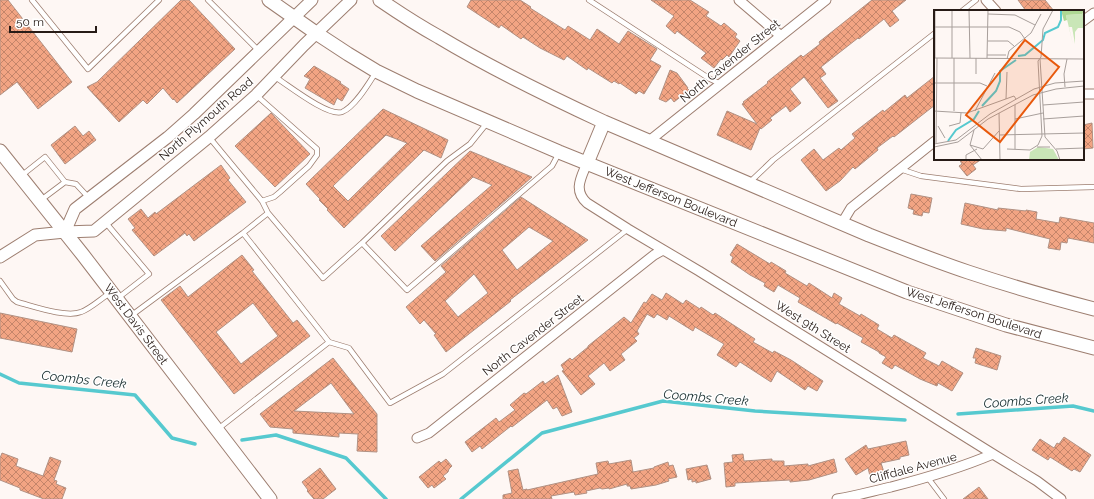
<svg xmlns="http://www.w3.org/2000/svg" width="1094" height="499" font-family="Raleway,sans-serif">
	<defs>
		<pattern id="building-cross-hatch" width="8" height="8" patternUnits="userSpaceOnUse"><rect width="8" height="8" fill="#f2a483"/><path d="M0 0l8 8M0 8l8-8" fill="none" stroke="#c4856a"/></pattern>
	</defs>
	<rect width="100%" height="100%" fill="#fef7f4"/>
	<g fill="none" stroke-linecap="round" stroke-linejoin="round">
		<!-- stream -->
		<path stroke="#56c9cf" stroke-width="3.5" d="M0,374L19,383L135,395L172,438L195,444
			M958,414L1073,406L1094,411
			M242,440L276,435L346,458L386,499
			M461,499L542,433L663,401L755,411L905,420"/>
	</g>
	<!-- building -->
	<path fill="url(#building-cross-hatch)" stroke="#b19183" fill-rule="evenodd" d="M0,0H8L72,82L38,109L17,82L0,95Z
		M181,0H189L235,49L177,103L174,99L173,100L163,88L147,104L143,100L119,122L87,87L97,82Z
		M471,0H520L531,7L530,8L565,30L568,26L590,40L597,29L619,44L628,31L657,49L650,60L661,66L644,94L639,91L636,94L620,83L619,84L614,81L612,83L588,68L587,70L567,56L564,60L540,48L523,37L521,39L501,25L499,28L467,7Z
		M651,0H690L709,12L706,16L721,26L724,23L737,34L735,37L740,41L729,57L727,55L722,60L721,59L714,68L701,58L706,53L677,31L675,34L666,26L674,16Z
		M872,0H906L892,11L899,20L890,27L884,19L859,39L858,38L821,67L826,74L820,78L838,101L828,108L804,77L790,89L801,103L790,112L786,106L770,118L772,120L761,129L760,128L751,150L717,135L727,111L757,124L742,104L744,103L743,102L768,83L767,82L801,55L803,57L820,44L819,42Z
		M1018,0H1045L1054,11H1026Z
		M314,66L341,82L340,83L349,89L342,101L337,98L334,105L305,88L310,79L304,76Z
		M670,70L677,73L688,88H687L689,90L674,102L671,98L666,102L659,99Z
		M935,76V105L894,137L893,136L877,148L878,150L855,169L853,167L840,181L826,191L801,160L814,149L823,160L839,148L841,150L855,138L852,134L883,110L884,112L905,95L907,98Z
		M383,109L448,140L441,158L424,150L344,228L327,210L328,209L319,200L320,199L306,184ZM386,135L407,143L348,201L333,186Z
		M271,113L310,154L275,187L235,146Z
		M1092,123L1093,148L1083,149V125Z
		M75,126L83,136L89,131L96,140L65,164L51,145Z
		M470,151L532,177L514,193L435,261L421,246L492,185L473,177L395,251L381,236Z
		M959,159H982L973,165L976,169L967,176L959,166L962,164Z
		M221,165L230,178L228,180L246,202L194,241L189,234L187,236L185,233L154,256L132,230L135,228L128,219L141,209L148,218L155,212L156,214Z
		M911,194L932,198L929,213L923,212L922,216L913,214L914,210L908,208Z
		M521,197L588,240L510,300L511,301L446,352L434,335L436,334L424,320L420,324L406,307L446,272L441,266ZM529,227L553,241L517,270L502,250ZM474,274L488,293L458,317L445,301Z
		M965,203L998,210V208L1026,211V210L1037,212L1036,219L1059,223L1060,217L1094,223V243L1068,238L1067,243L1061,242L1060,250L1048,248L1050,239L1006,228V231L983,229L961,224Z
		M737,244L770,264L771,262L786,271L785,273L807,286L809,283L832,298L834,293L842,298L839,304L860,316L861,314L879,325L877,329L892,338L894,335L926,353L923,358L939,366L942,361L963,373L952,391L938,383L937,386L920,379L895,365L892,369L882,363L886,357L879,353V352L861,342L863,338L837,323L836,324L798,302L800,298L778,285L774,292L764,286L765,283L750,275L731,262L733,257L730,255Z
		M242,255L254,270L252,271L293,323L297,320L310,336L234,394L161,300L180,286L188,297ZM253,303L278,336L241,364L216,332Z
		M666,293L683,304L686,300L700,309L701,307L713,315L715,313L755,339L753,342L771,352L773,353L774,351L791,360L823,381L817,391L808,386L805,390L777,371L771,382L740,362L736,367L717,355L724,344L695,327L693,331L669,316L667,320L657,314L654,318L647,314L637,331L639,334L634,338L637,341L621,354L625,360L610,371L604,363L588,376L595,384L581,395L562,371L564,370L561,365L570,358L572,360L588,347V346L624,317L631,323L644,302L646,303L652,294L662,300Z
		M0,313L77,329L72,352L0,338Z
		M976,348L1001,356L997,370L975,363L976,358H973Z
		M333,358L377,414V452L357,451L358,434L339,433V437L293,433V429L270,427L260,414ZM331,383L354,414L294,411Z
		M558,375L572,412L562,416L557,407L553,409L547,400L512,427L511,426L482,449L480,446L472,452L465,442L496,418L499,422L515,410L510,405L524,393L526,394L543,381L545,384Z
		M1064,437L1091,455L1080,472L1074,469L1072,471L1050,457L1048,460L1032,450L1040,439L1054,448L1057,443L1059,444Z
		M906,441L909,455L900,457V459L881,463L884,472L870,476L868,468L856,475L845,459L866,445L868,449Z
		M2,453L18,459L16,466L43,476L50,457L61,461L54,480L57,481L56,484L66,488L62,499H44L20,490V488L0,480V458Z
		M743,454L744,461L772,459V461H784V466L808,464V466L834,459L837,472L809,480L790,482V480L735,483V486L726,487L724,463L733,462L732,455Z
		M446,459L452,466L449,469L448,472L443,476L446,479L434,488L432,485L428,488L419,477L439,461L441,463Z
		M631,460L633,472L654,468V467L668,462L669,466L673,465L677,477L668,479L669,481L656,485L631,489L630,486H627V484L609,489V488L602,489L600,488L586,491L587,493L575,495L574,492L551,496L552,499H503V495L512,493L508,471L518,469L523,490L527,489V490L598,474L596,463L608,461L609,464Z
		M707,465L711,479L696,483V481L692,482V479L688,480L686,469Z
		M320,468L336,489L323,499H314L307,491L308,490L302,482Z
		M979,487L988,499H963Z"/>
	<g fill="none" stroke-linecap="round" stroke-linejoin="round">
		<!-- service casing -->
		<g stroke="#9d7e70" stroke-width="6">
			<path id="service" d="M32,0L88,69L159,0
				M208,0L259,51
				M589,0L710,79L721,84
				M962,11L976,0
				M275,77C288,85 328,117 342,112C355,107 369,83 376,72
				M256,95L317,149V155L309,166L280,192L274,197L262,201
				M209,137L262,201L268,213
				M900,169L921,176L1021,189L1094,187
				M21,176L45,157L65,182
				M750,182L773,160L935,33
				M41,200L65,182L76,184L89,198
				M106,223L149,274L118,298
				M362,243L407,290L552,166L559,153
				M0,281L13,299L17,302C33,306 66,318 81,312C90,309 102,298 110,293
				M132,315L243,233L268,213L323,278L362,243L447,161L470,144L487,123
				M329,342L349,348L390,403L443,374L628,229
				M218,429L329,342L243,233
				M928,478L944,499"/>
		</g>
		<!-- minor casing -->
		<g stroke="#9d7e70" stroke-width="11">
			<path id="minor" d="M739,0L781,36
				M986,0L996,11
				M1083,21L1094,13
				M1083,94H1094
				M649,141L826,0
				M587,163C581,178 573,190 587,203L628,229L699,271L993,454L1037,481L1061,499
				M842,223L851,208L935,141
				M417,438L429,433L654,255L663,250
				M837,499C856,496 873,491 891,487C926,478 960,468 993,454"/>
		</g>
		<!-- tertiary casing -->
		<g stroke="#9d7e70" stroke-width="13">
			<path id="tertiary" d="M65,232L75,209L168,137L194,114L312,0
				M0,257L35,235L65,232L94,231L209,137L256,95L304,45L351,0"/>
		</g>
		<!-- secondary casing -->
		<g stroke="#9d7e70" stroke-width="15">
			<path id="secondary" d="M269,0L316,33L348,54L376,71L417,91L559,152L907,292L1006,325L1094,348
				M380,0C399,13 419,26 439,37C492,69 548,96 604,122L869,235C902,248 935,261 968,272C1010,286 1052,298 1094,309
				M0,151L83,255L270,499
				M587,163L604,122"/>
		</g>
		<!-- service -->
		<use href="#service" stroke="#fff" stroke-width="4.5"/>
		<!-- minor -->
		<use href="#minor" stroke="#fff" stroke-width="9"/>
		<!-- tertiary -->
		<use href="#tertiary" stroke="#fff" stroke-width="11"/>
		<!-- secondary -->
		<use href="#secondary" stroke="#fff" stroke-width="13"/>
	</g>
	<g text-anchor="middle" stroke-width="3" stroke-linejoin="round" paint-order="stroke">
		<!-- street labels -->
		<g font-size="12" fill="#271b16" stroke="#fff">
			<text transform="translate(730 61) rotate(-39)" y="4">North Cavender Street</text>
			<text transform="translate(206 119) rotate(-41)" y="4">North Plymouth Road</text>
			<text transform="translate(671 197) rotate(22)" y="4">West Jefferson Boulevard</text>
			<text transform="translate(974 313) rotate(18)" y="4">West Jefferson Boulevard</text>
			<text transform="translate(136 324) rotate(53)" y="4">West Davis Street</text>
			<text transform="translate(813 327) rotate(32)" y="4">West 9th Street</text>
			<text transform="translate(533 335) rotate(-38)" y="4">North Cavender Street</text>
			<text transform="translate(913 468) rotate(-15)" y="4">Cliffdale Avenue</text>
		</g>
		<!-- water labels -->
		<g font-size="13" font-style="italic" fill="#192e2f" stroke="#fff">
			<text transform="translate(84 379) rotate(6)" y="5">Coombs Creek</text>
			<text transform="translate(706 397) rotate(5)" y="5">Coombs Creek</text>
			<text transform="translate(1026 400) rotate(-4)" y="5">Coombs Creek</text>
		</g>
	</g>
	<!-- overview -->
	<g transform="translate(934 10)">
		<rect width="150" height="150" fill="#fef7f4"/>
		<path d="M150,1V18H144L141,22V34L138,17H135L139,35L132,5L148,4Z" fill="#c9e6b7"/>
		<path d="M127,0H150V1L148,4L132,5L133,10L130,11Z" fill="#aed893"/>
		<path d="M104,137L119,139L125,150H95L96,142Z" fill="#c9e6b7"/>
		<path fill="none" stroke="#56c9cf" stroke-width="2" d="M84,46L91,45L109,30L111,23L124,17L127,10V0M48,96L62,81L66,71V61L82,50M14,131L22,120L40,109L45,101"/>
		<path fill="none" stroke="#a89f9b" stroke-width="1" d="M35,0L36,48M54,4L81,5L101,15M0,17H75L86,22L91,29M54,31H74L80,36M53,45H72M0,48L150,49M1,48V0M18,48V0M42,48V64M53,48L54,0M73,49L75,41L97,23L107,4M106,49L111,127L123,141L126,150M0,73H46L53,76M131,77L130,64L133,49M72,89L73,62M81,95V139M109,95L150,92M0,101L33,103L80,86L82,89M20,101V48M41,101L61,63M65,103L66,150M81,109L109,103M109,109L150,106M4,116L11,128M15,116L26,113L27,103M40,120L36,135L48,150M65,125L150,123M2,133L3,48M0,134L22,130L56,104L100,79L121,73L150,71M36,135L49,139L65,121M0,137L24,132L54,109L99,85L122,79L150,76M103,137H116M73,139L96,140M122,139L150,138M96,140L104,135L108,126L104,51L107,47L109,19L119,0M32,150V145L43,139"/>
		<path fill="#e8590c" fill-opacity="0.15" stroke="#e8590c" stroke-width="2" d="M91,30L125,57L66,132L32,105Z"/>
		<rect width="150" height="150" fill="none" stroke="#271b16" stroke-width="2"/>
	</g>
	<!-- scale -->
	<path d="M10 26v6h86v-6" fill="none" stroke="#271b16" stroke-width="2"/>
	<text x="16" y="26" font-size="12" fill="#271b16" stroke="#ffffff" stroke-width="3" paint-order="stroke">50 m</text>
</svg>
